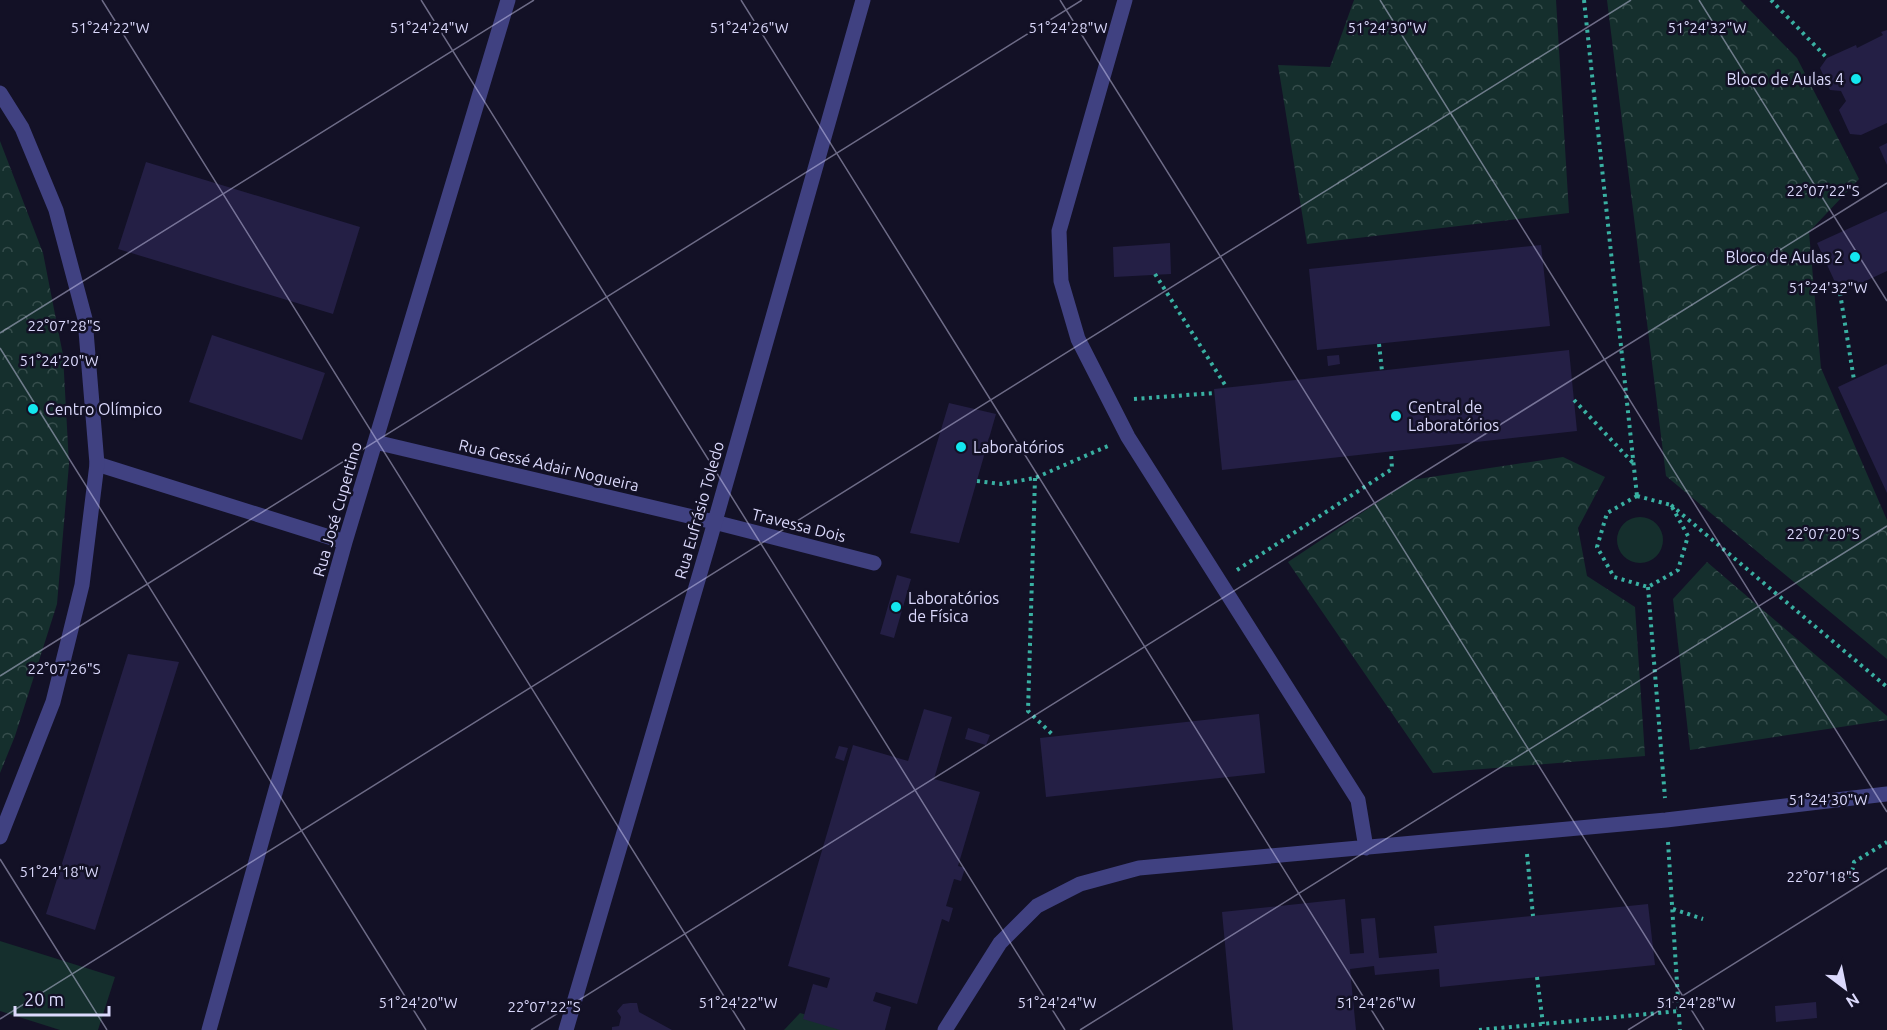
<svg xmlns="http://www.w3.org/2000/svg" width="1887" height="1030" font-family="Ubuntu,sans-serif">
	<defs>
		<pattern id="park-crowns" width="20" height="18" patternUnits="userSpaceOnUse" patternTransform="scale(1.5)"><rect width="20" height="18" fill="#152f2d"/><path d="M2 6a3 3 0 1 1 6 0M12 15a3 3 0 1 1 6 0" fill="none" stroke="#364d4c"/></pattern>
	</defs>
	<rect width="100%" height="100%" fill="#131126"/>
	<!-- green -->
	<path fill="#152f2d" d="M1617 540a23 23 0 1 1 46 0a23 23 0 1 1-46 0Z
		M0,941L115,977L98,1030H60L0,1011Z
		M800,1013L862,1030H784Z"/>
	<!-- park -->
	<path fill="url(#park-crowns)" d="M1354,0H1556L1569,213L1307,244L1278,65L1330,67Z
		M1607,0H1740L1797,58L1859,179L1809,232L1821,368L1887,520V659L1666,476Z
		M0,141L43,253L63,355L69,464L57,604L15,736L0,773Z
		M1563,457L1605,477L1578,528L1587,576L1635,607L1645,756L1433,773L1288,562L1411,480Z
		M1707,562L1887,716V720L1690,750L1673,599Z"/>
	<!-- building -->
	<path fill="#241f45" d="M1887,30V123L1861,135L1850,134L1839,110L1846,101L1841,91L1830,90L1820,68L1827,58L1856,45L1857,48L1883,35L1881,32Z
		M1887,143V165L1879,147Z
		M146,162L360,227L333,314L118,249Z
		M1887,211V271L1840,293L1817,243Z
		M1170,243L1171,274L1114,277L1113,247Z
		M1541,245L1550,326L1317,350L1309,269Z
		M212,335L325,373L302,440L189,402Z
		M1569,350L1577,431L1222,470L1214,389Z
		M1339,355L1340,364L1328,366L1327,356Z
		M1887,364V493L1838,387Z
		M949,403L996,414L959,543L910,533Z
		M897,575L911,579L894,638L880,634Z
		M128,654L179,662L95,930L46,914Z
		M924,709L952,717L934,779L980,792L958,866L965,868L961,881L954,879L946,906L953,908L949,922L942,919L917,1004L876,992L873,1001L891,1007L885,1030H840L803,1019L813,984L827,988L830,978L788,966L853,745L908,761Z
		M1259,714L1265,773L1046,797L1040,738Z
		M968,728L990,735L986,745L965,739Z
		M839,746L848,748L844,761L835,758Z
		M1345,899L1350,954L1364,953L1361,919L1375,918L1379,958L1437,953L1434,926L1648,904L1655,965L1440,987L1439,969L1375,975L1374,966L1350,969L1356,1030H1233L1222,912Z
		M1816,1002L1817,1018L1776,1022L1775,1006Z
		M630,1003H637L639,1012L672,1030H612V1027L619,1026L621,1017L617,1011L623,1004Z"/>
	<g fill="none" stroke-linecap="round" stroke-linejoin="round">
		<!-- path -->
		<path stroke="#39b0a2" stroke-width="4" stroke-dasharray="3 4.5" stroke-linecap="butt" d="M1584,0L1637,496
			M1771,0L1827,58
			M1155,274L1227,388
			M1840,293L1854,380
			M1379,344L1382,371
			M1134,399L1214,393
			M1574,400L1633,463
			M1035,478L1028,711L1054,736
			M977,481L1001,484L1035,478L1108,446
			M1637,496L1671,505L1688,536L1678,570L1648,587L1614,577L1597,547L1607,513Z
			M1671,505L1887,687
			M1237,570L1392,469L1391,452
			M1648,587L1665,798
			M1668,842L1680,1030
			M1527,854L1533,916
			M1851,878L1854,862L1887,842
			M1673,909L1703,919
			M1537,977L1543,1024
			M1479,1030L1679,1011"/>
		<!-- service -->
		<path stroke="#404181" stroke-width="15" d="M1125,0L1059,231L1061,281L1078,339L1128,437L1358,800L1366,848
			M714,522L874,563
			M945,1030L1000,943L1037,906L1080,884L1139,868L1666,820L1887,794"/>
		<!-- minor -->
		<path stroke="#404181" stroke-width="15" d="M375,442L714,522
			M97,464L345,542
			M209,1030L345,542L508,0
			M566,1030L708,546L863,0"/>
		<!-- tertiary -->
		<path stroke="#404181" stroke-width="15" d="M0,93L22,128L56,210L85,319L97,464L82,585L53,702L0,837"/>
	</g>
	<!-- ticks -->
	<path fill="none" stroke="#dbd9fc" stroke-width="1.5" stroke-opacity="0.45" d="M102,0L745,1030M421,0L1065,1030M741,0L1384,1030M1060,0L1704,1030M1380,0L1887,812M1699,0L1887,301M0,333L534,0M0,348L426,1030M0,676L1082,0M0,859L107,1030M0,1019L1631,0M531,1030L1887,183M1080,1030L1887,526M1628,1030L1887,868"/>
	<!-- markers -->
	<g fill="#13e6ee" stroke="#131126" stroke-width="2">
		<circle cx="1856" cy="79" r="6"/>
		<circle cx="1855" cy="257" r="6"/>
		<circle cx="33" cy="409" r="6"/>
		<circle cx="1396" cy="416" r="6"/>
		<circle cx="961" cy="447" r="6"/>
		<circle cx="896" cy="607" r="6"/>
	</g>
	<g text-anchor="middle" stroke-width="5" stroke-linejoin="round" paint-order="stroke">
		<!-- poi labels -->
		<g font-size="16" fill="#dbd9fc" stroke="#131126" text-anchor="start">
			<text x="1844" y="85" text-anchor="end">Bloco de Aulas 4</text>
			<text x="1843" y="263" text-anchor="end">Bloco de Aulas 2</text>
			<text x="1408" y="413">Central de<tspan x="1408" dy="18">Laboratórios</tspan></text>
			<text x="45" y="415">Centro Olímpico</text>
			<text x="973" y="453">Laboratórios</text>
			<text x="908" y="604">Laboratórios<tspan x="908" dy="18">de Física</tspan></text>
		</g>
		<!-- street labels -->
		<g font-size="16" fill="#dbd9fc" stroke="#131126">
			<text transform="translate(549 465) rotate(13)" y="6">Rua Gessé Adair Nogueira</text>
			<text transform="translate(337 509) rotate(-74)" y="6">Rua José Cupertino</text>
			<text transform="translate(699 510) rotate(-74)" y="6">Rua Eufrásio Toledo</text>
			<text transform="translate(799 525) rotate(14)" y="6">Travessa Dois</text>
		</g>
	</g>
	<g font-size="15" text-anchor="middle" fill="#dbd9fc" stroke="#131126" stroke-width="5" stroke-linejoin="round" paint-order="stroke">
		<text x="110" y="33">51°24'22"W</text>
		<text x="429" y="33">51°24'24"W</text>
		<text x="749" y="33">51°24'26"W</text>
		<text x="1068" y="33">51°24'28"W</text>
		<text x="1387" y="33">51°24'30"W</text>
		<text x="1707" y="33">51°24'32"W</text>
		<text x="1823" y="196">22°07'22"S</text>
		<text x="1828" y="293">51°24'32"W</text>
		<text x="64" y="331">22°07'28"S</text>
		<text x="59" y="366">51°24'20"W</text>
		<text x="1823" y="539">22°07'20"S</text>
		<text x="64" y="674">22°07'26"S</text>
		<text x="1828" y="805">51°24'30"W</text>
		<text x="59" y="877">51°24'18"W</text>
		<text x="1823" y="882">22°07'18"S</text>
		<text x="418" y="1008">51°24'20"W</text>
		<text x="738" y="1008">51°24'22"W</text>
		<text x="1057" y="1008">51°24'24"W</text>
		<text x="1376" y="1008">51°24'26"W</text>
		<text x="1696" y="1008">51°24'28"W</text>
		<text x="544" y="1012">22°07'22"S</text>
	</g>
	<!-- north arrow -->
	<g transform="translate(1845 988) rotate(148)" stroke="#131126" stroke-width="4.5" paint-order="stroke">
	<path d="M0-4.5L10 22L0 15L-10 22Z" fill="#dbd9fc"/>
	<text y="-9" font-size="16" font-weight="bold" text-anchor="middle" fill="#dbd9fc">N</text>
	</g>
	<!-- scale -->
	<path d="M15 1006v9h94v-9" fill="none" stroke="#dbd9fc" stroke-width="3"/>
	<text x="24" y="1006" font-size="18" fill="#dbd9fc" stroke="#131126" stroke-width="4.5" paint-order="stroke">20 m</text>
</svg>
